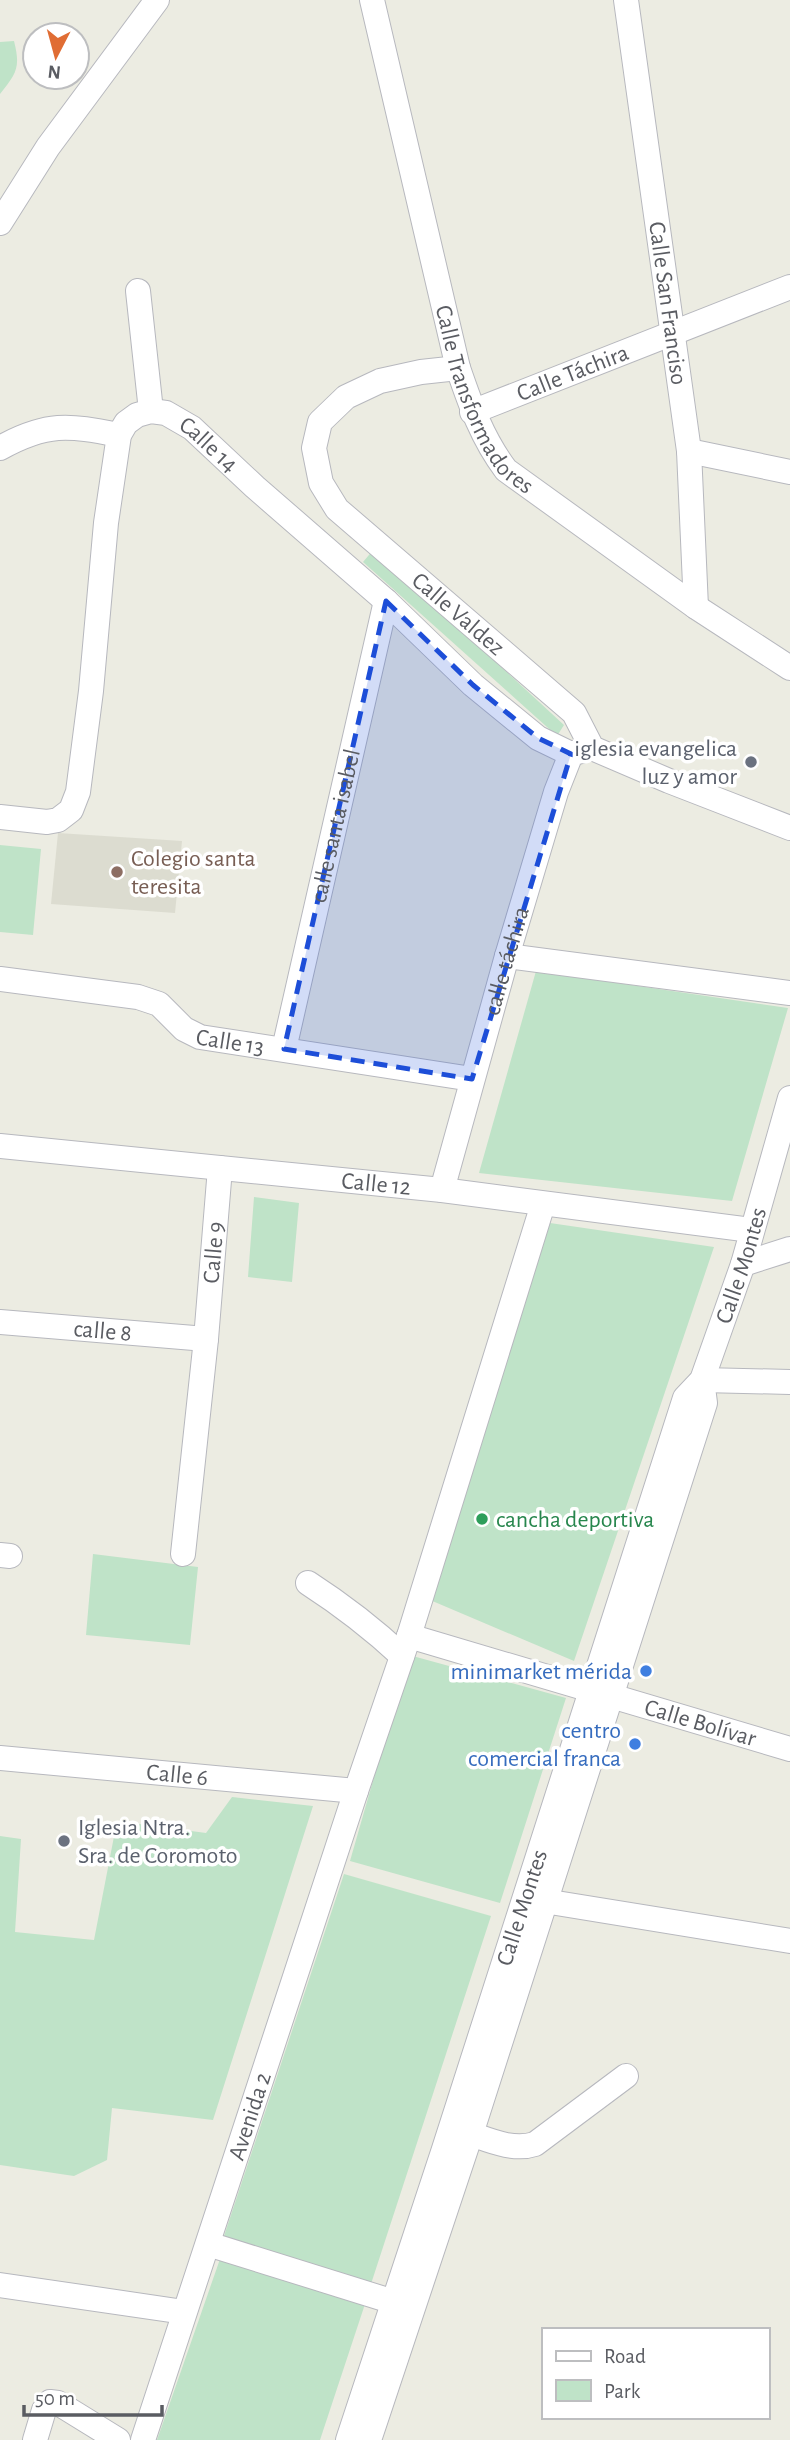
<svg xmlns="http://www.w3.org/2000/svg" width="790" height="2440" font-family="'Alegreya Sans',sans-serif">
	<rect width="100%" height="100%" fill="#ecece2"/>
	<!-- education -->
	<path fill="#dcdcd0" d="M58,833L182,841L175,913L51,904Z"/>
	<!-- green -->
	<path fill="#bfe3c8" d="M14,41C21,68 16,74 0,94V42Z
		M374,549L564,725L557,736L363,562Z
		M0,845L41,849L33,935L0,932Z
		M536,971L788,1008L732,1201L479,1173Z
		M254,1197L299,1203L292,1282L248,1277Z
		M550,1223L714,1247L574,1661L430,1600Z
		M93,1554L198,1567L190,1645L86,1635Z
		M409,1655L566,1698L500,1903L350,1861Z
		M232,1797L313,1806L213,2120L112,2108L107,2160L74,2176L0,2165V1836L21,1839L15,1932L94,1940L117,1821L206,1833Z
		M344,1874L491,1916L370,2287L222,2242Z
		M220,2259L366,2301L320,2440H157Z"/>
	<g fill="none" stroke-linecap="round" stroke-linejoin="round">
		<!-- minor casing -->
		<g stroke="#b7b8be" stroke-width="26">
			<g id="minor">
				<path id="s1" d="M372,0L458,368C471,406 482,438 506,470L696,607L790,668"/>
				<path id="s2" d="M626,0L689,451L696,607"/>
				<path d="M0,223L48,147L157,0"/>
				<path d="M138,291L151,411"/>
				<path id="s3" d="M458,368L421,372L380,381L346,397L320,422L314,448L321,483L337,509L574,713L592,748L669,781L790,828"/>
				<path id="s4" d="M472,412L790,287"/>
				<path d="M0,448C47,422 68,425 119,435"/>
				<path d="M689,451L790,472"/>
				<path id="s5" d="M0,817L47,822L58,820L71,810L78,792L91,691L106,523L119,435L126,423L137,415L151,411L166,413L192,428L255,487L386,601L473,685L538,738L571,754"/>
				<path d="M507,956L790,993"/>
				<path id="s6" d="M0,979L138,997L159,1004L184,1029L200,1037L472,1079"/>
				<path id="s7" d="M284,1049L386,601"/>
				<path id="s8" d="M0,1146L442,1190L751,1230"/>
				<path id="s9" d="M442,1190L507,956L556,792L571,754L584,750"/>
				<path d="M743,1264L790,1249"/>
				<path id="s10" d="M0,1322L206,1339"/>
				<path d="M702,1380L790,1382"/>
				<path id="s11" d="M183,1554L206,1339L220,1168"/>
				<path d="M0,1555L10,1556"/>
				<path d="M308,1583C342,1605 372,1628 402,1656"/>
				<path id="s12" d="M409,1636L790,1749"/>
				<path id="s13" d="M0,1758L356,1791"/>
				<path d="M544,1901L790,1941"/>
				<path d="M471,2134C491,2141 514,2151 535,2144L626,2076"/>
				<path d="M208,2244L394,2302"/>
				<path d="M0,2285L184,2312"/>
				<path d="M35,2440L44,2410L50,2402L58,2403L118,2440"/>
				<path id="s14" d="M143,2440L356,1791L409,1636L543,1204"/>
				<path id="s15" d="M348,2440L444,2149L685,1398L702,1380L743,1264L790,1098"/>
				<path d="M369,2440L471,2134L705,1403L702,1380"/>
			</g>
		</g>
		<!-- minor -->
		<use href="#minor" stroke="#fff" stroke-width="24"/>
	</g>
	<!-- marked area -->
	<path fill="#1d4ed8" fill-opacity="0.2" stroke="#1d4ed8" stroke-width="5" stroke-dasharray="14 9" stroke-linejoin="round" d="M386,601L473,685L538,738L571,754L472,1079L284,1049Z"/>
	<!-- markers -->
	<g fill="#6b7280" stroke="#fff" stroke-width="2.5">
		<circle cx="751" cy="762" r="7"/>
		<circle cx="64" cy="1841" r="7"/>
	</g>
	<circle fill="#8d6e63" stroke="#fff" stroke-width="2.5" cx="117" cy="872" r="7"/>
	<circle fill="#2e9e5b" stroke="#fff" stroke-width="2.5" cx="482" cy="1519" r="7"/>
	<g fill="#3f7fe0" stroke="#fff" stroke-width="2.5">
		<circle cx="646" cy="1671" r="7"/>
		<circle cx="635" cy="1744" r="7"/>
	</g>
	<g text-anchor="middle" stroke-width="7" stroke-linejoin="round" paint-order="stroke">
		<!-- street labels -->
		<g font-size="24" fill="#5a5c62" stroke="#fff">
			<text dy="8" stroke="none"><textPath href="#s2" startOffset="306">Calle San Franciso</textPath></text>
			<text dy="8" stroke="none"><textPath href="#s4" startOffset="108">Calle Táchira</textPath></text>
			<text dy="8" stroke="none"><textPath href="#s1" startOffset="418">Calle Transformadores</textPath></text>
			<text dy="8" stroke="none"><textPath href="#s5" startOffset="564">Calle 14</textPath></text>
			<text dy="8" stroke="none"><textPath href="#s3" startOffset="406">Calle Valdez</textPath></text>
			<text dy="8" stroke="none"><textPath href="#s7" startOffset="229">calle santa isabel</textPath></text>
			<text dy="8" stroke="none"><textPath href="#s9" startOffset="238">calle táchira</textPath></text>
			<text dy="8" stroke="none"><textPath href="#s6" startOffset="245">Calle 13</textPath></text>
			<text dy="8" stroke="none"><textPath href="#s8" startOffset="378">Calle 12</textPath></text>
			<text dy="8" stroke="none"><textPath href="#s11" startOffset="303">Calle 9</textPath></text>
			<text dy="8" stroke="none"><textPath href="#s15" startOffset="1241">Calle Montes</textPath></text>
			<text dy="8" stroke="none"><textPath href="#s10" startOffset="103">calle 8</textPath></text>
			<text dy="8" stroke="none"><textPath href="#s12" startOffset="304">Calle Bolívar</textPath></text>
			<text dy="8" stroke="none"><textPath href="#s13" startOffset="178">Calle 6</textPath></text>
			<text dy="8" stroke="none"><textPath href="#s15" startOffset="560">Calle Montes</textPath></text>
			<text dy="8" stroke="none"><textPath href="#s14" startOffset="341">Avenida 2</textPath></text>
		</g>
		<!-- worship labels -->
		<g font-size="24" fill="#5b616d" stroke="#fff" text-anchor="end">
			<text x="737" y="756">iglesia evangelica<tspan x="737" dy="28">luz y amor</tspan></text>
			<text x="78" y="1835" text-anchor="start">Iglesia Ntra.<tspan x="78" dy="28">Sra. de Coromoto</tspan></text>
		</g>
		<!-- education labels -->
		<g font-size="24" fill="#785e54" stroke="#fff" text-anchor="start">
			<text x="131" y="866">Colegio santa<tspan x="131" dy="28">teresita</tspan></text>
		</g>
		<!-- leisure labels -->
		<g font-size="24" fill="#27864d" stroke="#fff" text-anchor="start">
			<text x="496" y="1527">cancha deportiva</text>
		</g>
		<!-- shop labels -->
		<g font-size="24" fill="#366cbe" stroke="#fff" text-anchor="end">
			<text x="632" y="1679">minimarket mérida</text>
			<text x="621" y="1738">centro<tspan x="621" dy="28">comercial franca</tspan></text>
		</g>
	</g>
	<!-- legend -->
	<rect x="542" y="2328" width="228" height="91" fill="#ffffff" stroke="#bdbec0" stroke-width="2"/>
	<rect x="556" y="2351" width="35" height="10" fill="#ffffff" stroke="#bdbec0" stroke-width="2"/>
	<text x="604" y="2363" font-size="21" fill="#5a5c62">Road</text>
	<rect x="556" y="2380" width="35" height="21" fill="#bfe3c8" stroke="#bdbec0" stroke-width="2"/>
	<text x="604" y="2398" font-size="21" fill="#5a5c62">Park</text>
	<!-- north arrow -->
	<g transform="translate(56 56) rotate(186)"><circle r="33" fill="#ffffff" stroke="#bdbec0" stroke-width="2"/>
	<path d="M0-5L12 26L0 18L-12 26Z" fill="#e06d34"/>
	<text y="-10" font-size="19" font-weight="bold" text-anchor="middle" fill="#5a5c62">N</text>
	</g>
	<!-- scale -->
	<path d="M24 2405v10h138v-10" fill="none" stroke="#5a5c62" stroke-width="3.5"/>
	<text x="35" y="2405" font-size="21" fill="#5a5c62" stroke="#ffffff" stroke-width="5" paint-order="stroke">50 m</text>
</svg>
